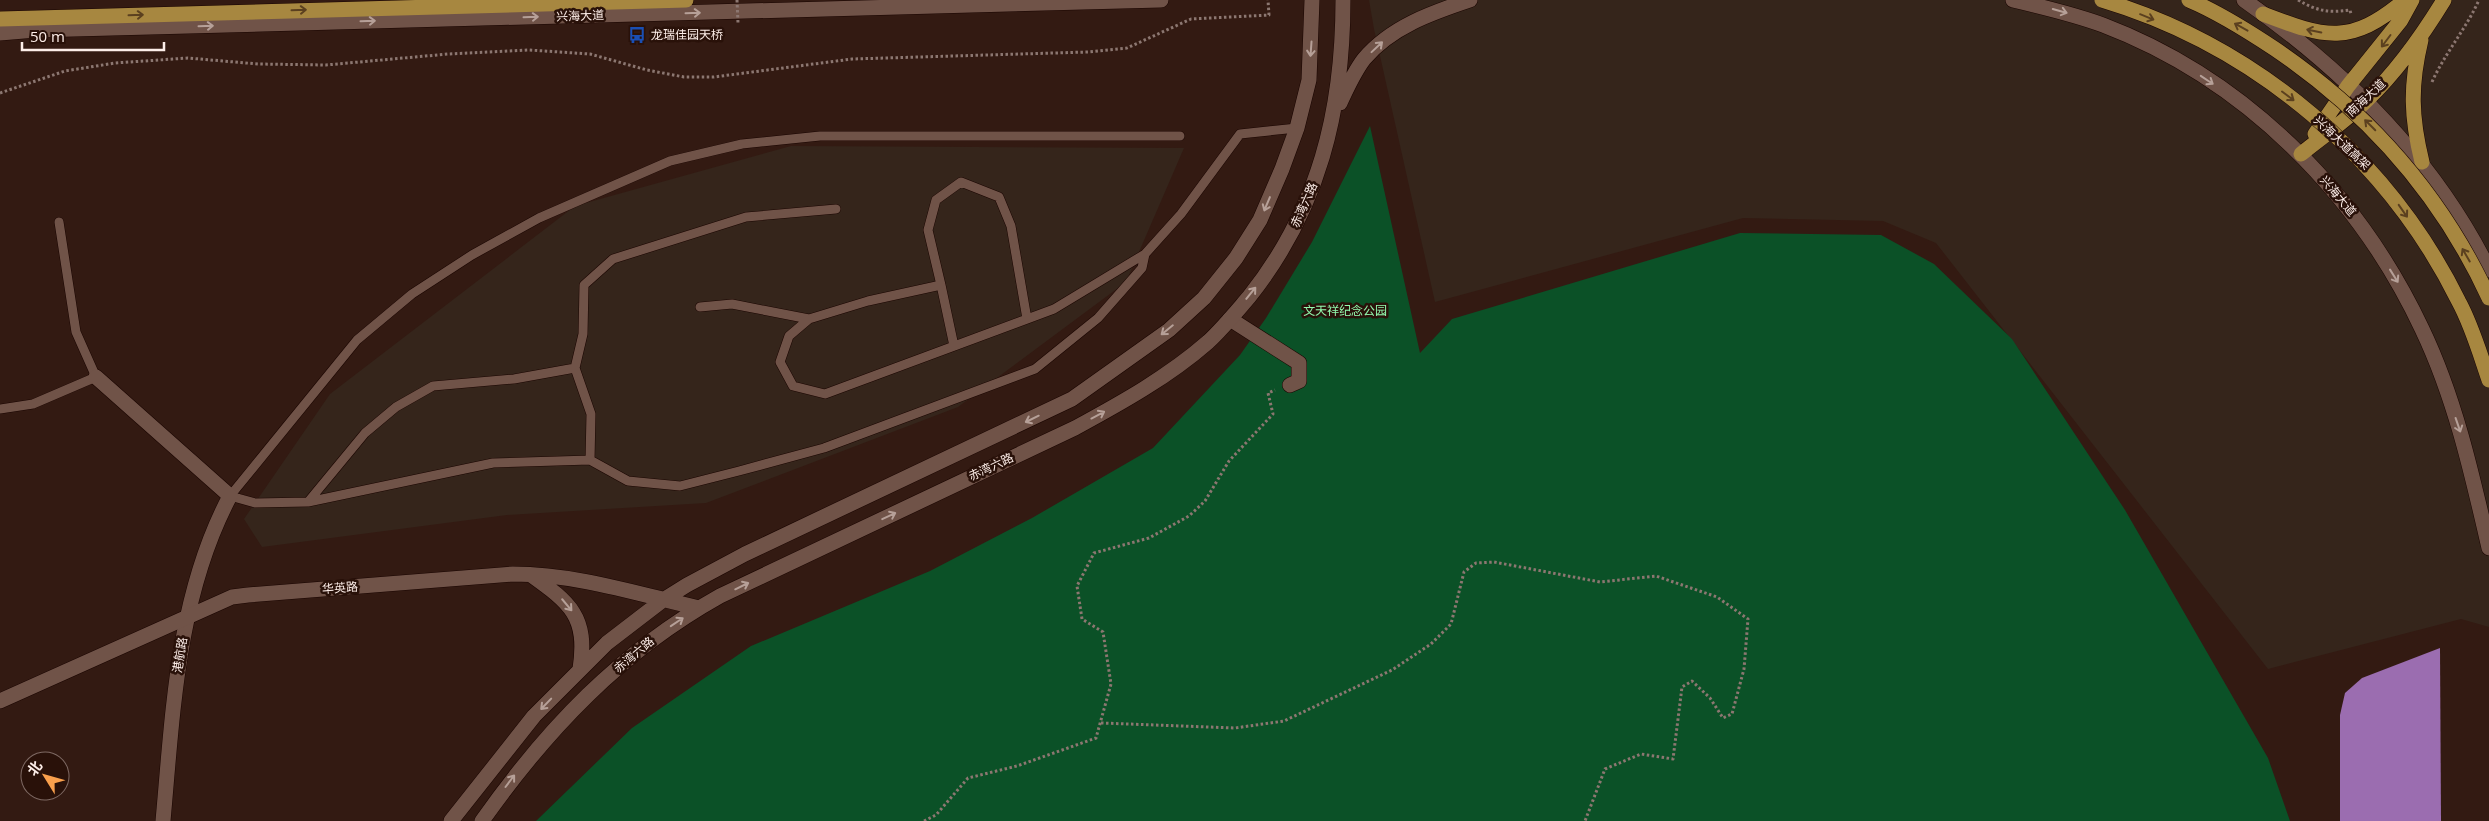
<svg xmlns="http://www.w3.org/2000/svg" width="2489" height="821" font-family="'Open Sans','Noto Sans SC',sans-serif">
	<rect width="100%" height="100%" fill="#331a12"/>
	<!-- industrial -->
	<path fill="#35251b" d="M1369,0H2489V627L2461,619L2268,669L1936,243L1883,221L1743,218L1435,302L1374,29Z
		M791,146L1184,148L1126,282L958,407L706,503L507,515L262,547L244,519L330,394L575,206Z"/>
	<!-- green -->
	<path fill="#0b5127" d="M1370,126L1420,353L1452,319L1740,233L1881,235L1934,264L2012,339L2125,510L2268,758L2290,821H536L632,728L751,646L930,571L1032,518L1153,448L1240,355L1266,318L1312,242Z"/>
	<!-- building -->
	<path fill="#9b6db0" d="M2440,648L2441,821H2340V715L2345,693L2362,678Z"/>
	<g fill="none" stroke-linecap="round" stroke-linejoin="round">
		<!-- lane casing -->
		<g stroke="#1a0501" stroke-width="10">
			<path id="lane" d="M1145,254L1142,268L1098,318L1035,369L824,448L739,471L680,486L628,481L590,460L493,463L308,502L255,503L230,496L357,340L412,294L472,255L539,218L670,161L742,144L820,136H1180
				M941,285L954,346
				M700,307L732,304L809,319
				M1027,319L1011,226L999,197L961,182L936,200L928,230L941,285L868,301L809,319L789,336L780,362L793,386L825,394L1054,309L1145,254L1181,214L1240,134L1297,128
				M575,368L591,414L590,460
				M0,409L33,404L96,377L76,332L59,222
				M308,502L365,433L396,407L433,386L514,379L575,368L583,334L584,285L613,259L746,217L836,209"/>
		</g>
		<!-- street casing -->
		<g stroke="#1a0501" stroke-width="16">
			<path id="street" d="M1230,319L1299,363V381L1290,385
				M96,377L230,496C177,596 173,711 163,821"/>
		</g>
		<!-- secondary casing -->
		<g stroke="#1a0501" stroke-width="16">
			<path id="secondary" d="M2013,0C2043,7 2073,14 2103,25C2245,79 2358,193 2422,329C2455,398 2472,474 2489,548
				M2244,0C2344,70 2434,159 2489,270
				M0,33L36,30L1161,0
				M1340,103C1347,88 1354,72 1364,59C1391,27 1431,13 1470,0
				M531,575C570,603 588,616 580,669
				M0,701L232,597L248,595L513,574C576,574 638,594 699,608
				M451,821L534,716L607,643L663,600L687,585L745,554L1072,399L1169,330L1204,298L1236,258L1260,220L1282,169L1297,128L1309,80L1312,0
				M482,821C547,729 620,652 720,596L1075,428C1121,403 1168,377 1208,342C1223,328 1236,312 1249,297C1319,209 1343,111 1343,0"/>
		</g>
		<!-- primary casing -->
		<g stroke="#1a0501" stroke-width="16">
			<path id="primary" d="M2263,14C2326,38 2350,46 2405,0
				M0,19L686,0
				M2421,40C2410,86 2411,117 2422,162
				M2315,134L2348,86L2401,20L2412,0
				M2301,154C2323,136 2347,120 2367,100C2397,71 2422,36 2444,0"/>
		</g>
		<!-- path -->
		<path stroke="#8c7771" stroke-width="3" stroke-dasharray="2.5 2.5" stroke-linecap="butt" d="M2298,0C2317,11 2328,13 2350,10L2351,14
			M2432,82C2445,53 2466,29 2479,0
			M0,93L65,71L115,63L188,58L258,64L326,65L448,54L529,50L590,54L647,70L684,77H714L852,59L1088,52L1127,48L1191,19L1269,15L1268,0
			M1101,723L1235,728L1284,721L1392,670L1431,644L1451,624L1464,572L1476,563L1494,562L1600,582L1656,576L1717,597L1748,619L1744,669L1732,714L1723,718L1710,698L1692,681L1682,687L1673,759L1641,754L1605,769L1585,821
			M924,821L936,815L968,778L1017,766L1096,738L1111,684L1103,632L1082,619L1077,586L1094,553L1149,538L1189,516L1205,501L1229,461L1273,414L1268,393L1275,390"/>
		<!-- lane -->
		<use href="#lane" stroke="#705348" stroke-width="9"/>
		<!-- street -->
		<use href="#street" stroke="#705348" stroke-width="15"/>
		<!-- secondary -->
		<use href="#secondary" stroke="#705348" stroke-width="15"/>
		<!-- primary -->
		<use href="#primary" stroke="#a78740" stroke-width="15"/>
		<!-- primary-bridge casing -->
		<g stroke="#1a0501" stroke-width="16" stroke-linecap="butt">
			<path id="primary-bridge" d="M2102,0C2256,46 2388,158 2459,302C2472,326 2480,354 2489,380
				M2189,0C2220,13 2248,31 2275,49C2369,113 2441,194 2489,298"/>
		</g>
		<!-- path-bridge -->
		<path stroke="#8c7771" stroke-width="3" stroke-dasharray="2.5 2.5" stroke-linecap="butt" d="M737,0L738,23"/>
		<!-- primary-bridge -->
		<use href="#primary-bridge" stroke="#a78740" stroke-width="15"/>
	</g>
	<!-- one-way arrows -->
	<defs><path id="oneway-shaft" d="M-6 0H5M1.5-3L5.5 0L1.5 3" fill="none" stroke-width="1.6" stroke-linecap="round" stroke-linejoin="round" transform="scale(1.25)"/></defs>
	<g stroke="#5b401f">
		<use href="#oneway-shaft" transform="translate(299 10) rotate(-2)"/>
		<use href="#oneway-shaft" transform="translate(136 15) rotate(-2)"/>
		<use href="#oneway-shaft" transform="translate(2147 17) rotate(22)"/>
		<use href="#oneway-shaft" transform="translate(2241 27) rotate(-151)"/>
		<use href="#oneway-shaft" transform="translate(2314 31) rotate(-168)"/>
		<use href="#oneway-shaft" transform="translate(2386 41) rotate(127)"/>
		<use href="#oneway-shaft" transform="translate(2288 96) rotate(37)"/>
		<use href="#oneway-shaft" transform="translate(2370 125) rotate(-135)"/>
		<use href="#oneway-shaft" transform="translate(2403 211) rotate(55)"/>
		<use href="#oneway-shaft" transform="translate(2466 255) rotate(-120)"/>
	</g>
	<g stroke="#b6a098">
		<use href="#oneway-shaft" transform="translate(2060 11) rotate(16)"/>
		<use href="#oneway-shaft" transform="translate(693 13) rotate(-2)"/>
		<use href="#oneway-shaft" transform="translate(531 17) rotate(-2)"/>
		<use href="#oneway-shaft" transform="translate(368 21) rotate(-2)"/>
		<use href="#oneway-shaft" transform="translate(206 26) rotate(-2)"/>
		<use href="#oneway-shaft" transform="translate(1377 47) rotate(-43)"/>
		<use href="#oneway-shaft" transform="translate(1311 49) rotate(94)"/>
		<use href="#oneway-shaft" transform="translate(2207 80) rotate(34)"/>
		<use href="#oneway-shaft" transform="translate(1267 204) rotate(113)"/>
		<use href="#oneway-shaft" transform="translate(2394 276) rotate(58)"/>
		<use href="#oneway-shaft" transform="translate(1251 293) rotate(-51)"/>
		<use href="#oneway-shaft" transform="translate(1167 330) rotate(141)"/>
		<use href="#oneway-shaft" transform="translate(1098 415) rotate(-28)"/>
		<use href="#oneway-shaft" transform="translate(1032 419) rotate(154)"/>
		<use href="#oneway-shaft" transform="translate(2458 425) rotate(71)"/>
		<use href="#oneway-shaft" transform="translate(889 516) rotate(-25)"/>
		<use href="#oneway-shaft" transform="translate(742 586) rotate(-26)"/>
		<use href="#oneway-shaft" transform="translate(567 605) rotate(50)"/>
		<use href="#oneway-shaft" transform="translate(677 622) rotate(-34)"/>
		<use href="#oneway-shaft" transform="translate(546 704) rotate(134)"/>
		<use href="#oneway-shaft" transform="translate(510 781) rotate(-53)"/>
	</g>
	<!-- icons -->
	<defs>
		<g id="bus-bare" transform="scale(1.35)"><path d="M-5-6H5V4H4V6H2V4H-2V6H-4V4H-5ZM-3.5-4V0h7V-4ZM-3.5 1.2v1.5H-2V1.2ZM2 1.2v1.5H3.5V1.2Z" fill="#1a4fb4" stroke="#291109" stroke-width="2.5" paint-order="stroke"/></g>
	</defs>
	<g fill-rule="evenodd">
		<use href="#bus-bare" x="637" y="35"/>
	</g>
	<g text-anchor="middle" stroke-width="5" stroke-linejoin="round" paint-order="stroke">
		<!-- street labels -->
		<g font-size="12" fill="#fdeee9" stroke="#291109">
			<text transform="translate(580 16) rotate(-2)" y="4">兴海大道</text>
			<text transform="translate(2366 98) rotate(-43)" y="4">南海大道</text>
			<text transform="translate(2342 143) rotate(43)" y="4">兴海大道高架</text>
			<text transform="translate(2338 196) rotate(50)" y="4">兴海大道</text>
			<text transform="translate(1304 205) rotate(-66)" y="4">赤湾六路</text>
			<text transform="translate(991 467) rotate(-25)" y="4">赤湾六路</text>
			<text transform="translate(340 588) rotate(-4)" y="4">华英路</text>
			<text transform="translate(180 655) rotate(-81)" y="4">港航路</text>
			<text transform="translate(634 655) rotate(-40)" y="4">赤湾六路</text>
		</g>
		<!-- poi labels -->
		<g font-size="12" fill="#fdeee9" stroke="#291109" text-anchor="start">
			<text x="651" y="39">龙瑞佳园天桥</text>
		</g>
		<!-- park labels -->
		<g font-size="12" fill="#93faaf" stroke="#291109">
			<text x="1345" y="315">文天祥纪念公园</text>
		</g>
	</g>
	<!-- north arrow -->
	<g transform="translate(45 776) rotate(307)"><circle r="24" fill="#291109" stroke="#7e6963"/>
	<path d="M0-4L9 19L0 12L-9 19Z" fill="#f9a04d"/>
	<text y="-8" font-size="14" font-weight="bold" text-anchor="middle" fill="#fdeee9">北</text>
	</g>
	<!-- scale -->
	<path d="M22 42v8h142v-8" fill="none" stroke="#fdeee9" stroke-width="2.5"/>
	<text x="30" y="42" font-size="15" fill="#fdeee9" stroke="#291109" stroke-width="4" paint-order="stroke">50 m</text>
</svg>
